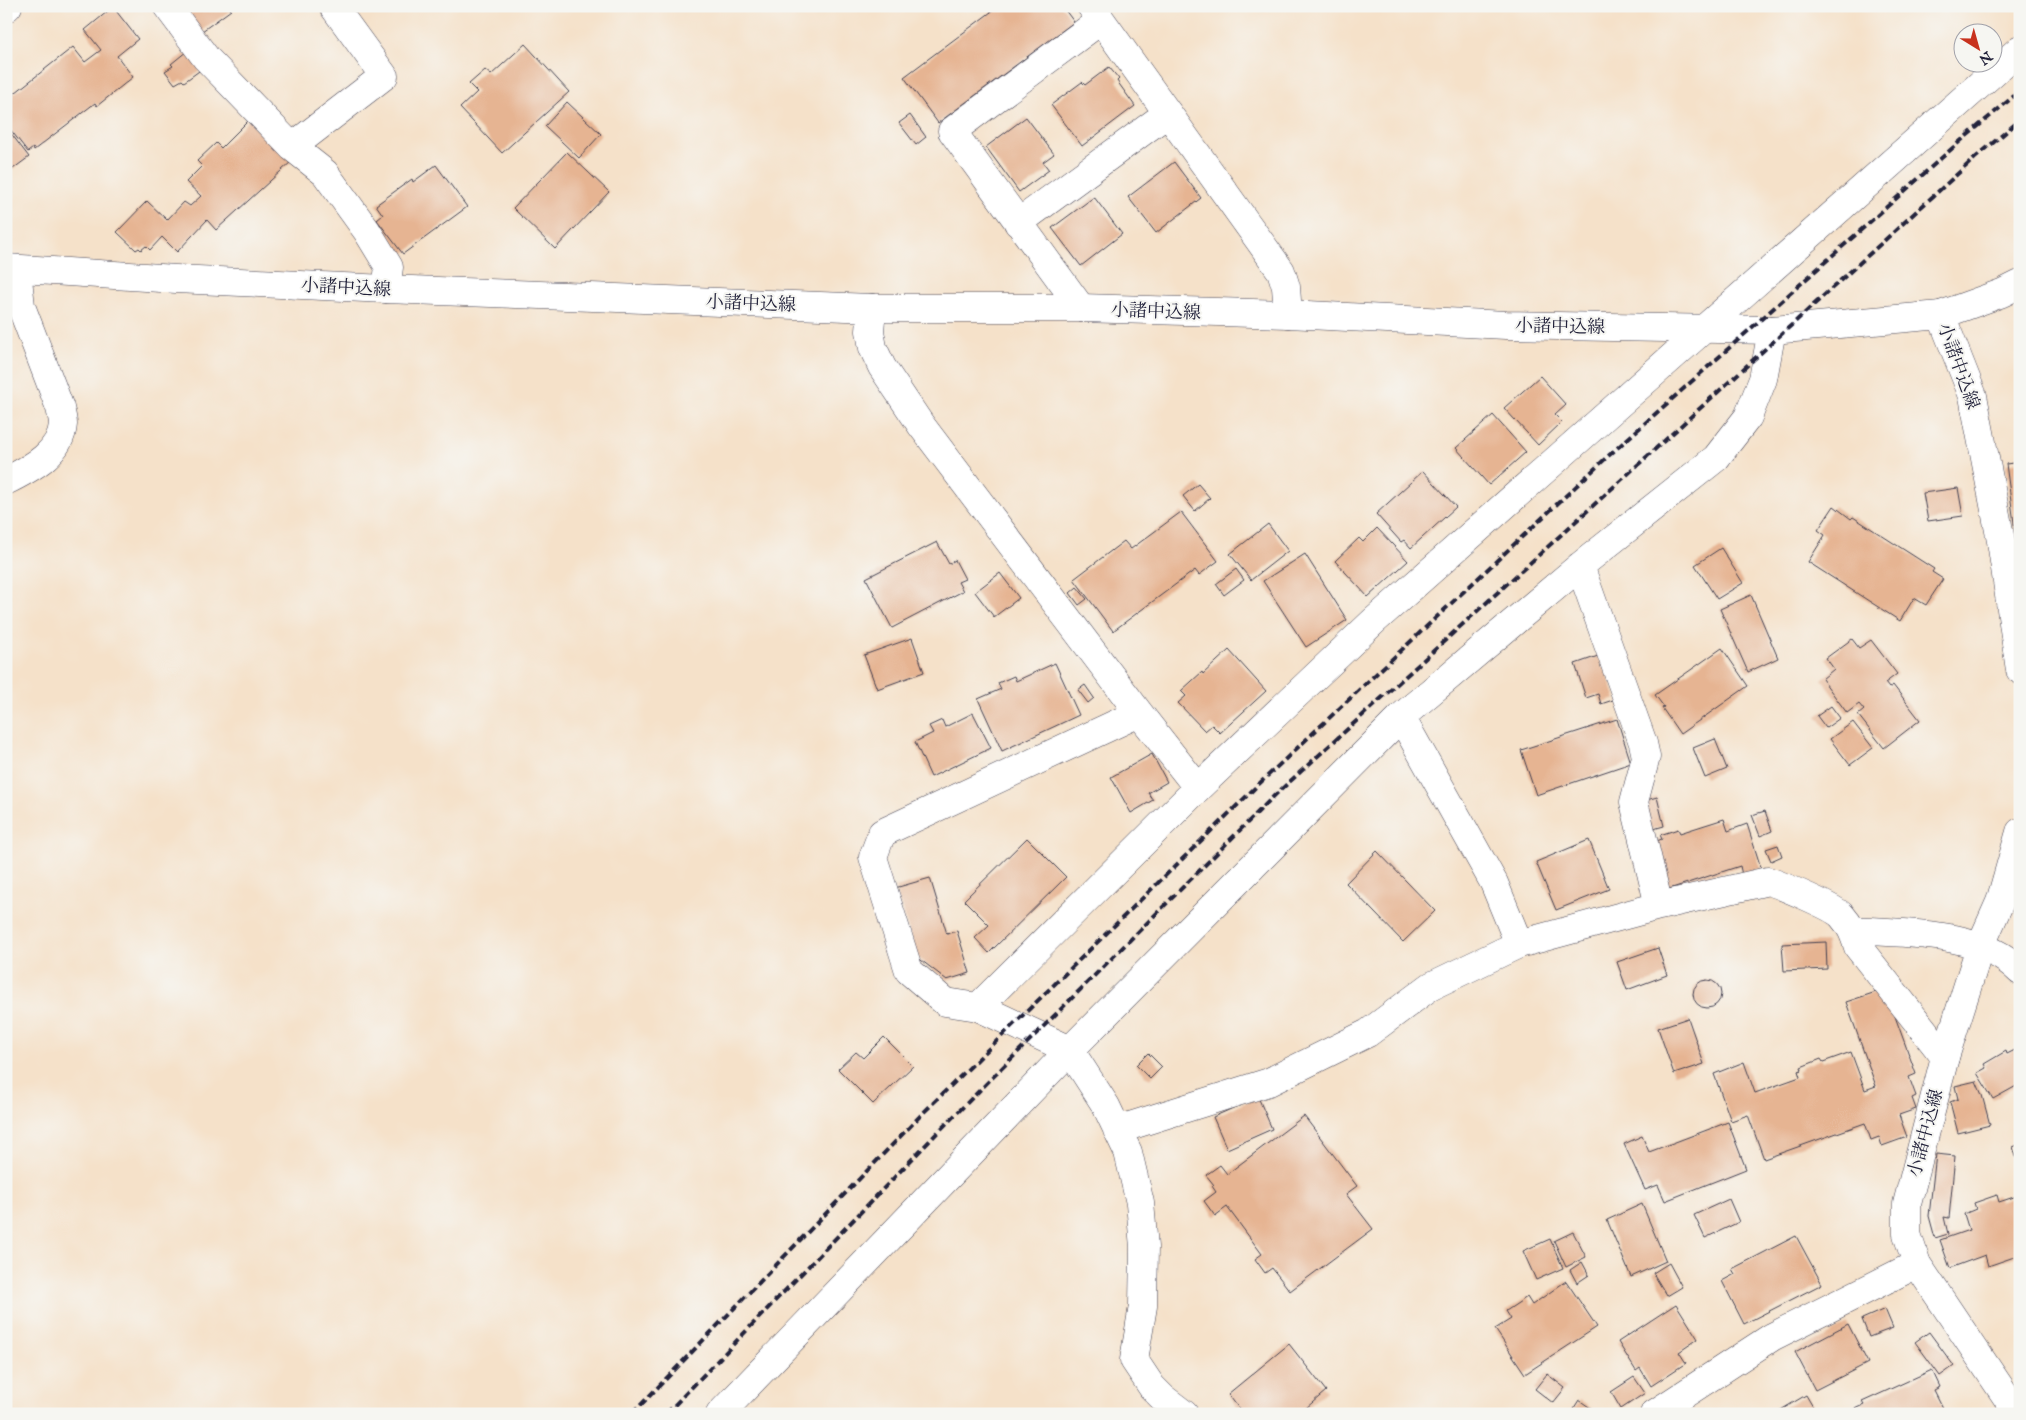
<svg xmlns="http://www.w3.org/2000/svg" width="2026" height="1420" font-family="'IM FELL English','Noto Serif JP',serif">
	<rect width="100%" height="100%" fill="#f6f6f2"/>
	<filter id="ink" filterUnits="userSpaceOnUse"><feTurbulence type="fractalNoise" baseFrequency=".02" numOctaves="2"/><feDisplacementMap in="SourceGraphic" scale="10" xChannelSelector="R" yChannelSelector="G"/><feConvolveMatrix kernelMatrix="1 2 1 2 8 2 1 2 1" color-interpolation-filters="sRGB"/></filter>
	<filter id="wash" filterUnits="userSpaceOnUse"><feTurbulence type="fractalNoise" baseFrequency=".0096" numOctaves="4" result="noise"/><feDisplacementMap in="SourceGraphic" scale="20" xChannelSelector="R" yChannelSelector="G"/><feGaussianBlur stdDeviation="1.12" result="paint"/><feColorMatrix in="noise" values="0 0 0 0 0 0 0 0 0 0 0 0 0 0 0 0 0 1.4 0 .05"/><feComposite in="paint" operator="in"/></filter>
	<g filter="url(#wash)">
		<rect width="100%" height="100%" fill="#f5e1c9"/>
		<g id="blocks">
			<!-- building -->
			<path fill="#e6b492" d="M178,6H229L231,10L198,34Z
				M999,6H1062L1074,22L938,123L904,77Z
				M113,7L138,39L117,56L133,77L97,106L95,103L34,150L33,148L28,152L6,124V100L73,47L85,62L101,50L85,30Z
				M525,44L569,92L502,153L460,108L477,92L469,84L485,70L491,75Z
				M192,47L206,66L184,82L182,80L175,84L165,71L173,66L171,64Z
				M1109,67L1119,79L1117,81L1135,106L1082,146L1051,105L1082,82L1085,85Z
				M567,102L601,134L579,158L545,126Z
				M910,115L926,137L916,145L899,123Z
				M1026,117L1054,154L1043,162L1049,170L1019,192L986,147Z
				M250,119L292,161L216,230L207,220L177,252L162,237L150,250L146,246L141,250L139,248L136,250L117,232L147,201L167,220L184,202L190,206L201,196L186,182L202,166L197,161L216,143L221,148Z
				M6,127L29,157L6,174Z
				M567,152L609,192L555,249L513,208Z
				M1174,162L1201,198L1156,233L1128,197Z
				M436,165L467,207L403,254L377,220L383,215L376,205L412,179L413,182Z
				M1094,197L1122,234L1081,266L1052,228Z
				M1540,376L1566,405L1555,415L1562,422L1538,445L1504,408Z
				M1493,415L1526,452L1489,485L1456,448Z
				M2020,462V544L2017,545L2006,464Z
				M1423,471L1456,507L1411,548L1404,540L1401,542L1376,514Z
				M1198,484L1210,498L1195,511L1183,496Z
				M1958,488L1963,516L1928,521L1923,493Z
				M1834,506L1851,519L1853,517L1934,569L1932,572L1943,579L1926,605L1914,598L1900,621L1808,562L1825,535L1818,530Z
				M1181,512L1218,561L1199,575L1195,570L1113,631L1074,579L1124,541L1131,549Z
				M1268,524L1288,551L1251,580L1230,554Z
				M1377,528L1408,561L1368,597L1335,561L1359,538L1363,542Z
				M937,542L949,564L955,560L965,579L958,582L963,591L892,628L866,578Z
				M1721,548L1743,583L1717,599L1695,565Z
				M1305,554L1347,620L1306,647L1263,581Z
				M1236,569L1244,580L1224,595L1216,584Z
				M1000,573L1019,598L994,617L975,592Z
				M1077,587L1087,599L1079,605L1070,593Z
				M1751,595L1778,658L1748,672L1720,609Z
				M912,638L924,672L877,689L864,655Z
				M1852,639L1859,648L1871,640L1897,674L1885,683L1889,688L1893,685L1920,720L1884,748L1858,715L1864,710L1859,704L1847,713L1822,679L1834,669L1826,658Z
				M1722,648L1748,686L1680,734L1662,708L1664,707L1655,695Z
				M1229,650L1266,691L1220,733L1212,725L1205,731L1178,703L1186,696L1181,691L1202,672L1203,674Z
				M1601,655L1616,699L1601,704L1598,694L1586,698L1575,664Z
				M1055,663L1079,715L1002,751L978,699L1001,689L998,683L1014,676L1016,681Z
				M1085,685L1094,698L1088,703L1078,690Z
				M1831,706L1840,718L1826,728L1817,716Z
				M973,713L991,748L931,777L915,742L933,733L929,726L942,720L945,727Z
				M1617,719L1631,763L1536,795L1521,750Z
				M1853,722L1873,748L1850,765L1830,739Z
				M1715,739L1727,769L1705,778L1693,748Z
				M1152,754L1167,782L1148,793L1153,800L1131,813L1111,777Z
				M1657,797L1664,826L1650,830L1643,801Z
				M1765,811L1772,831L1760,836L1752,815Z
				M1724,819L1728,831L1747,824L1761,868L1742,875L1740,866L1669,889L1654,842L1662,839L1660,835L1678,829L1680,833Z
				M1027,838L1066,877L989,953L975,938L989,925L964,900Z
				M1589,840L1609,889L1556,910L1536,862Z
				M1778,845L1782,856L1771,861L1766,849Z
				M1377,851L1435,911L1403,942L1346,883Z
				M930,878L947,934L957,931L970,973L947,980L917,957L895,888Z
				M1826,942L1827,969L1784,971L1782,944Z
				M1658,948L1667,975L1627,990L1617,962Z
				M1693 994a14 14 0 1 1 28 0a14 14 0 1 1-28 0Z
				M1885,989L1916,1074L1909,1077L1916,1096L1912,1098L1916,1109L1899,1115L1907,1137L1882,1146L1879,1137L1871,1140L1865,1123L1764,1159L1748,1115L1731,1121L1714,1074L1744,1062L1755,1093L1800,1077L1798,1071L1802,1070L1801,1067L1821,1059L1823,1062L1851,1052L1865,1090L1876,1086L1846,1002Z
				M1688,1018L1704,1064L1674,1074L1658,1028Z
				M884,1037L913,1066L873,1104L838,1069L856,1052L863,1058Z
				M2015,1050L2020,1058V1084L1993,1099L1977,1073L1986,1068L1984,1064L2006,1051L2007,1054Z
				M1148,1053L1162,1067L1150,1079L1136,1065Z
				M1976,1081L1982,1095L1990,1125L1958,1133L1950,1102L1958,1099L1955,1086Z
				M1258,1097L1272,1129L1227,1149L1213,1117Z
				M1304,1116L1357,1186L1346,1194L1373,1229L1290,1291L1272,1268L1265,1273L1255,1259L1262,1254L1227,1207L1215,1216L1204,1201L1216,1192L1212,1186L1214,1185L1206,1175L1220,1165L1227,1174Z
				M1728,1122L1746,1169L1665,1201L1658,1185L1645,1190L1624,1144L1642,1136L1649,1152Z
				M2020,1144V1166H2019L2013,1147Z
				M1936,1154L1955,1156L1949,1218L1944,1217L1948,1234L1935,1238L1929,1216Z
				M1997,1195L1999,1202L2020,1195V1255L1988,1266L1985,1255L1950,1268L1940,1240L1969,1230L1964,1214L1976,1209L1974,1203Z
				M1729,1199L1739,1222L1705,1238L1694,1215Z
				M1642,1204L1666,1261L1631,1277L1607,1220Z
				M1573,1232L1586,1257L1566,1267L1554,1241Z
				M1796,1236L1822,1284L1744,1324L1722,1281L1735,1274L1732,1269Z
				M1550,1239L1563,1268L1536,1280L1523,1251Z
				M1582,1262L1589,1275L1577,1283L1570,1270Z
				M1669,1263L1682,1287L1667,1296L1653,1273Z
				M1566,1281L1597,1327L1525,1374L1495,1329L1511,1319L1506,1311L1527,1297L1532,1305Z
				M1676,1304L1698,1339L1679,1352L1686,1363L1651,1386L1640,1368L1636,1371L1618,1342Z
				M1885,1309L1893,1328L1869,1337L1862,1319Z
				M1848,1324L1868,1363L1815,1390L1795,1352Z
				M1929,1332L1954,1366L1940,1376L1915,1342Z
				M1289,1344L1326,1391L1299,1414H1243L1228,1394Z
				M1932,1370L1940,1387L1934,1390L1946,1414H1845L1864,1405L1862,1402Z
				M1547,1374L1565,1388L1553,1403L1535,1389Z
				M1634,1377L1645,1393L1621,1409L1611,1392Z
				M1806,1395L1817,1414H1774Z
				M1579,1400L1592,1409L1589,1414H1576L1572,1411Z"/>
		</g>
	</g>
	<g filter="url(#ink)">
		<use href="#blocks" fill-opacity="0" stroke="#423f50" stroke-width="1"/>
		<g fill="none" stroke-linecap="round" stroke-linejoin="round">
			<!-- minor casing -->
			<g stroke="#423f50" stroke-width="29">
				<path id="minor" d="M167,6L206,58L292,147L325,173L367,231L389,267L386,289
					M1091,6L1281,271L1286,287L1288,314
					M6,8L8,6
					M292,147L384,76L333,6
					M1018,223L1168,113
					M872,308L870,331L873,348L882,367L921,425L1139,713L1198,788L978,1007L1070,1050L1106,1106L1128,1152L1140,1203L1144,1247L1143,1306L1134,1360L1152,1387L1163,1398L1184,1414
					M1081,308L952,131L1101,20
					M1941,315L2002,293L2020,284
					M6,481C29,469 61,454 63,424C63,419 61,413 60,408L21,306L17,270
					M1580,566L1643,743L1646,757L1634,802L1659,906
					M1401,717L1494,883L1519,944L1659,906L1768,881C1781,885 1834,907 1842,916C1851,926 1854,935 1858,947L1945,1057
					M1198,788L1374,621L2020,49
					M1852,930C1905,934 1980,930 2020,971
					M978,1007L945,1002L909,971L873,857L882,833L1139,713
					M1117,1130L1269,1082L1368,1033L1431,986L1519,944
					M720,1414L1070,1050L1401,717L1580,566L1716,458L1748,417L1763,379L1772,330
					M1654,1414L1772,1337L1917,1264"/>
			</g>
			<!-- major casing -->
			<g stroke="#423f50" stroke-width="29">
				<path id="major" d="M6,268L176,279L386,289L872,308H1081L1288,314L1506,325L1772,330L1941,315L1973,396L2001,541L2020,670
					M2018,1414L1917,1264L1907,1234V1204L1945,1057L1980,947L2000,902L2020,832"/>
			</g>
			<!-- minor -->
			<use href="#minor" stroke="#fff" stroke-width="28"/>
			<!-- major -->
			<use href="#major" stroke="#fff" stroke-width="28"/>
			<!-- rail -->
			<path stroke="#22223b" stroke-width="4" stroke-dasharray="8 4" stroke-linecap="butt" d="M632,1414L922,1114L1261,782L1605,459L1957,144L2020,91
				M666,1414L940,1130L1274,796L1975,158L2020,120"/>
		</g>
	</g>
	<g text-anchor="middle" stroke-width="4" stroke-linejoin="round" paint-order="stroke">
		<!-- street labels -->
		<g font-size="18" fill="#22223b" stroke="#f6f6f2">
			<text transform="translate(346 287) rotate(3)" y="6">小諸中込線</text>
			<text transform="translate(751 303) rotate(2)" y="6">小諸中込線</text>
			<text transform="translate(1156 311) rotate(2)" y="6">小諸中込線</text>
			<text transform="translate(1560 326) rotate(1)" y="6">小諸中込線</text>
			<text transform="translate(1959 366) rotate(70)" y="6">小諸中込線</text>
			<text transform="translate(1925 1133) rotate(-75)" y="6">小諸中込線</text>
		</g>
	</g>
	<!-- margin -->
	<rect width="2026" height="1420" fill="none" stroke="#f6f6f2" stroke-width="25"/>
	<!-- north arrow -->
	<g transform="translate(1978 48) rotate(143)"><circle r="24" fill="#f6f6f2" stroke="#a1a1a9"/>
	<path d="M0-4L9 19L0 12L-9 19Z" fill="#c8321e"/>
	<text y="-8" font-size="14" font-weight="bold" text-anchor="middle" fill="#22223b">N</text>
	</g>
</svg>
